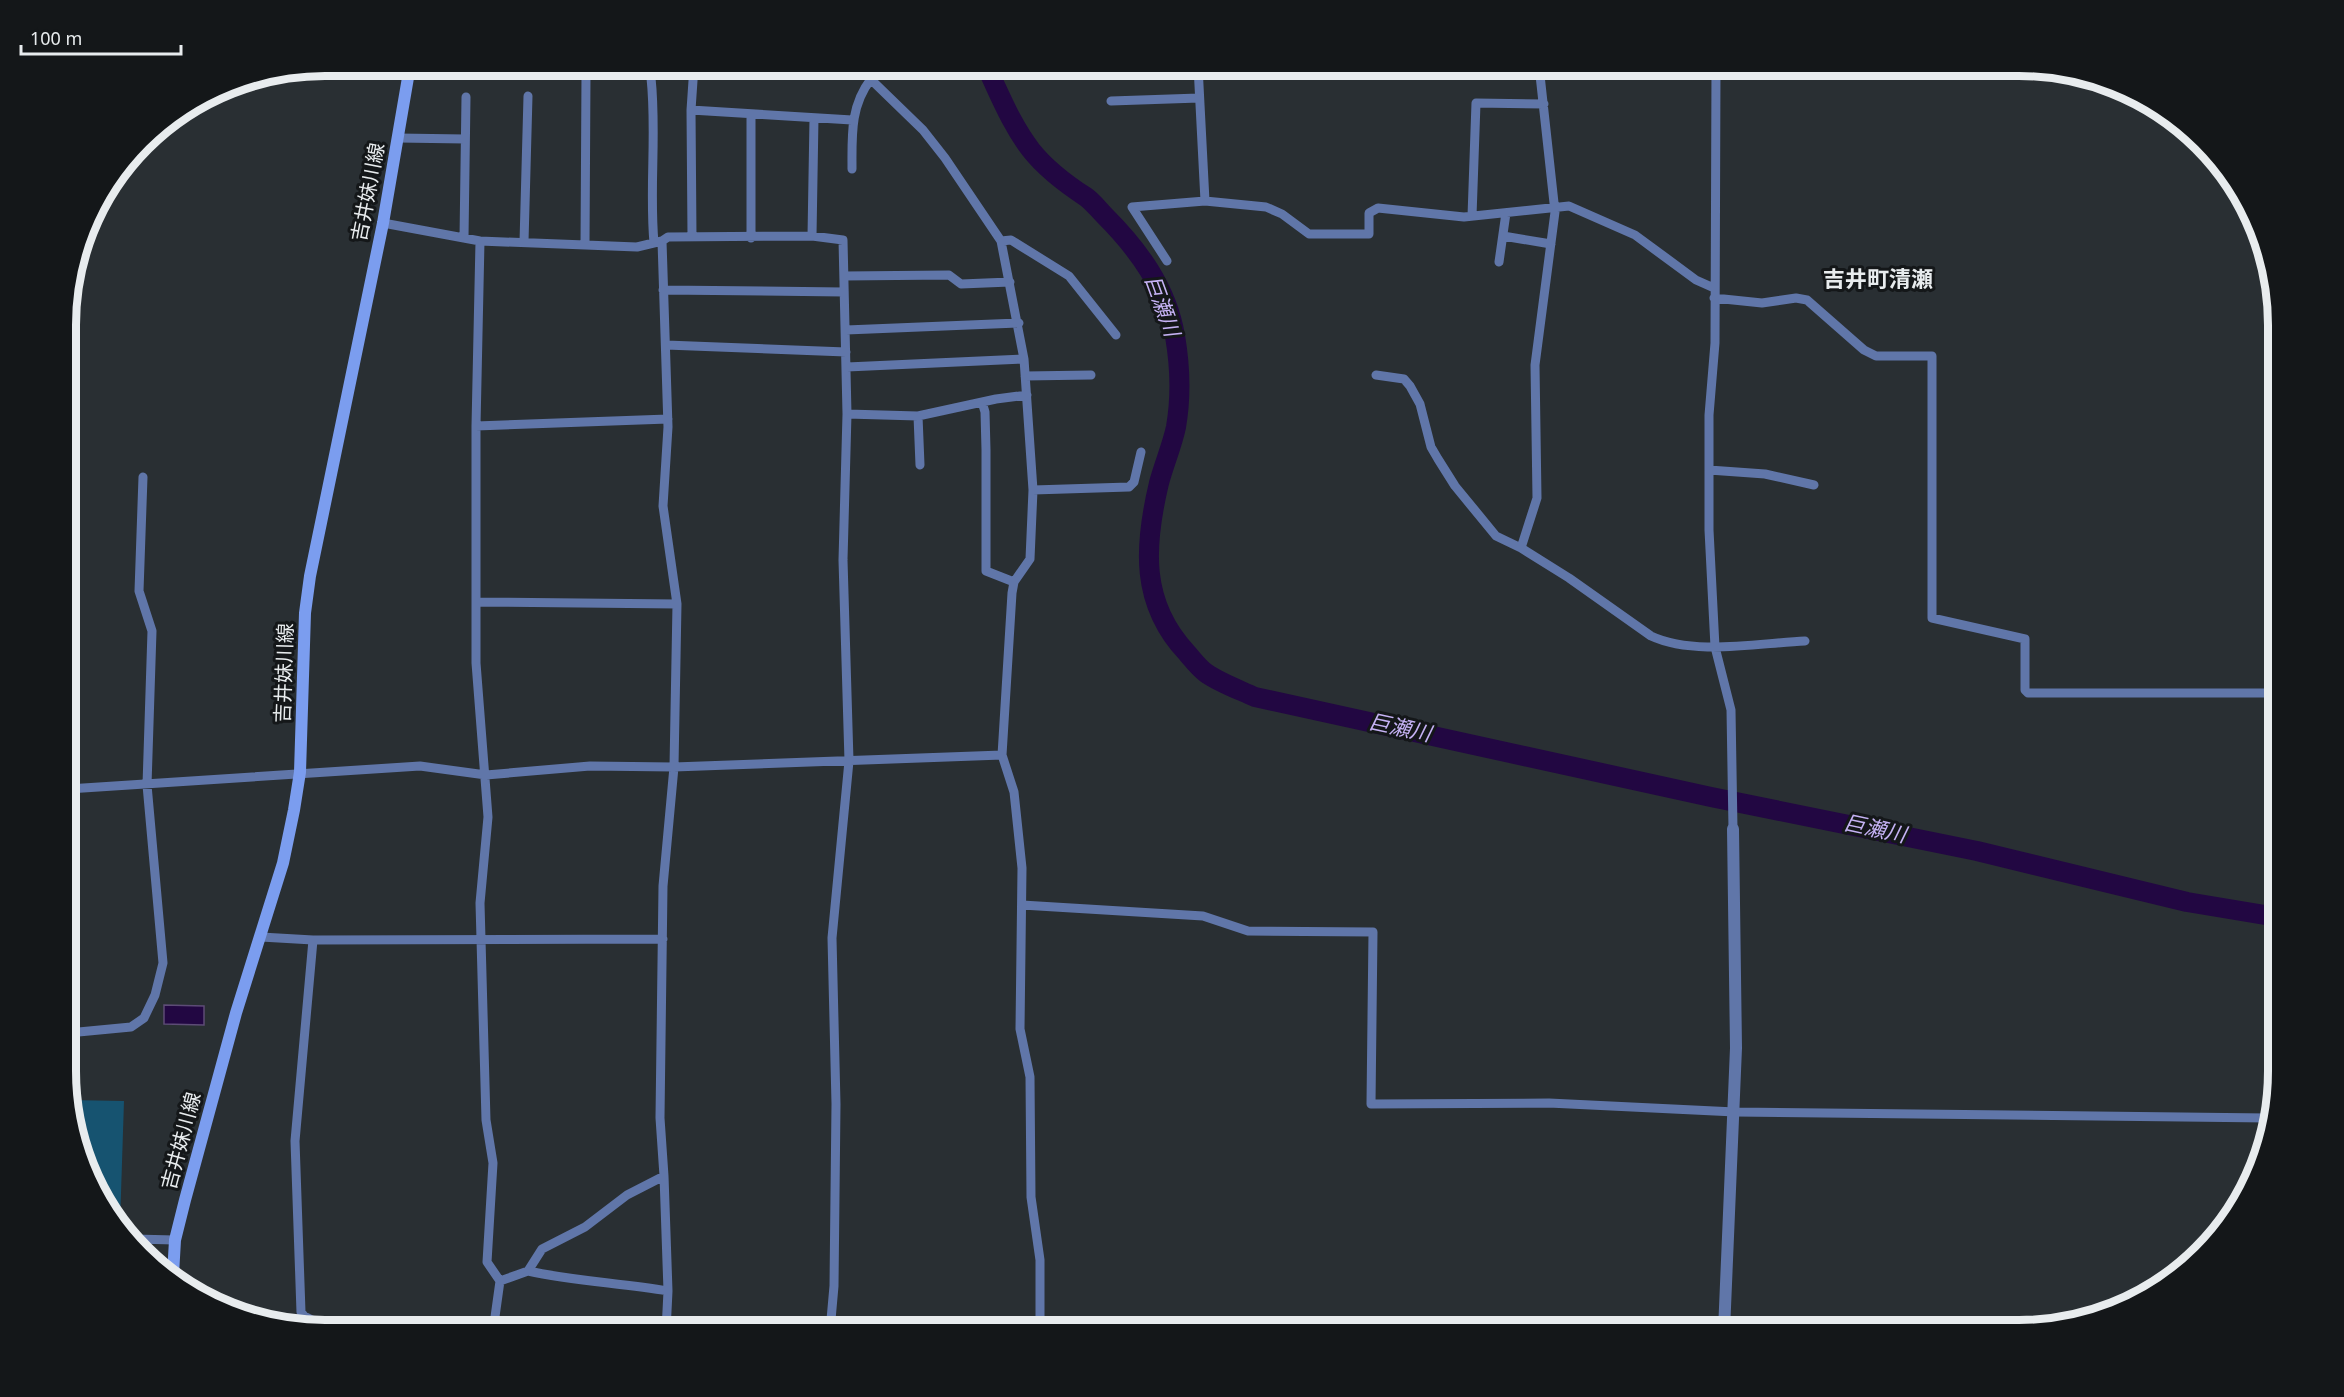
<svg xmlns="http://www.w3.org/2000/svg" width="2344" height="1397" font-family="'Noto Sans','Noto Sans JP',sans-serif">
	<rect width="100%" height="100%" fill="#292f33"/>
	<!-- green -->
	<path fill="#165370" d="M68,1100L124,1101L120,1224L110,1215Z"/>
	<!-- water -->
	<path fill="#220742" stroke="#5d4c76" stroke-width="1.5" d="M164,1005L204,1006V1025L164,1024Z"/>
	<g fill="none" stroke-linecap="round" stroke-linejoin="round">
		<!-- river -->
		<path stroke="#220742" stroke-width="20" d="M986,66C1000,95 1011,124 1031,150C1046,169 1066,184 1086,197C1093,202 1099,210 1105,216C1138,249 1167,288 1175,336C1180,365 1181,398 1176,427C1172,446 1164,464 1159,483C1144,546 1140,603 1187,653C1193,660 1199,668 1206,673C1220,683 1240,690 1255,697L1711,797L1977,851L2187,902L2277,917"/>
		<!-- minor -->
		<path stroke="#6076a9" stroke-width="9" d="M694,66L691,110L852,120
			M857,66L923,130L945,158L1001,241L1024,359L1033,490L1030,559L1014,582L1012,593L1002,755L1014,792L1022,868L1020,1029L1030,1077L1031,1197L1040,1260V1331
			M1198,66L1205,201L1266,207L1282,214L1309,234H1369V213L1378,208L1464,217L1569,206L1635,235L1696,280L1714,288
			M1716,66L1715,343L1709,415V530L1715,647L1731,710L1733,829
			M651,78C657,133 649,188 654,243
			M1111,101L1199,98
			M691,110L692,237
			M398,138L465,139
			M852,169C852,136 850,106 871,79
			M1472,216L1476,103L1544,104
			M383,223L480,241L637,247L662,241L668,427L663,506L677,604L674,767L663,886L660,1118L664,1176L627,1195L585,1227L542,1249L528,1271L500,1281L493,1331
			M812,236L814,118
			M1503,236L1551,244
			M464,238L466,97
			M751,238V114
			M480,241L476,426V663L488,817L480,903L486,1120L493,1163L487,1262L500,1281
			M662,241L668,237L812,236L843,240L847,414L843,560L849,761L832,938L836,1104L834,1286L830,1331
			M1001,241L1011,240L1069,276L1116,335
			M524,242L528,96
			M585,245L586,74
			M1167,261L1132,207L1205,201
			M1499,262L1506,213
			M844,276L949,275L961,284L1010,282
			M663,290L844,292
			M1714,298L1762,303L1796,298L1807,300L1864,350L1876,356H1932V618L2025,639V690L2028,693H2277
			M846,330L1019,323
			M666,345L846,352
			M847,367L1024,359
			M1376,375L1404,379L1410,386L1420,404L1431,447L1438,459L1455,486L1496,536L1521,548L1569,578L1651,636C1694,656 1758,643 1805,641
			M1025,376L1091,375
			M982,402L985,412L986,450V571L1014,582
			M847,414L918,416L996,399L1027,395
			M918,416L920,465
			M476,426L668,419
			M1709,470L1765,474L1814,485
			M1033,490L1129,487L1134,482L1141,452
			M1521,548L1537,498L1535,365L1555,212L1539,66
			M477,602L677,604
			M68,789L420,766L486,775L590,766L674,767L1002,755
			M1022,905L1203,916L1248,931L1373,932L1371,1104L1549,1103L1735,1112L2268,1118
			M261,937L313,940L295,1141L301,1312L304,1316L314,1321L419,1331
			M313,940L663,939
			M68,1033L131,1027L144,1018L155,995L163,963L147,785L152,631L139,591L143,477
			M664,1176L668,1291L666,1331
			M134,1239L175,1240
			M528,1271C574,1281 621,1283 668,1291"/>
		<!-- tertiary -->
		<path stroke="#6076a9" stroke-width="12" d="M1724,1331L1736,1048L1733,829"/>
		<!-- secondary -->
		<path stroke="#7b9def" stroke-width="12" d="M173,1275L175,1240L185,1200L236,1013L283,863L294,810L300,772L305,613L310,576L383,223L410,66"/>
	</g>
	<g text-anchor="middle" stroke-width="6" stroke-linejoin="round" paint-order="stroke">
		<!-- street labels -->
		<g font-size="20" fill="#e8ecee" stroke="#141719">
			<text transform="translate(368 192) rotate(-79)" y="7">吉井妹川線</text>
			<text transform="translate(284 673) rotate(-88)" y="7">吉井妹川線</text>
			<text transform="translate(181 1141) rotate(-75)" y="7">吉井妹川線</text>
		</g>
		<!-- water labels -->
		<g font-size="21" font-style="italic" fill="#c5b2f4" stroke="#141719">
			<text transform="translate(1162 306) rotate(70)" y="7">巨瀬川</text>
			<text transform="translate(1400 728) rotate(12)" y="7">巨瀬川</text>
			<text transform="translate(1875 829) rotate(12)" y="7">巨瀬川</text>
		</g>
		<!-- quarter labels -->
		<g font-size="22" font-weight="bold" fill="#e8ecee" stroke="#141719">
			<text x="1878" y="287">吉井町清瀬</text>
		</g>
	</g>
	<!-- crop -->
	<path d="M0 0H2344V1397H0ZM325 76H2019A249 249 0 0 1 2268 325V1071A249 249 0 0 1 2019 1320H325A249 249 0 0 1 76 1071V325A249 249 0 0 1 325 76Z" fill="#141719" fill-rule="evenodd"/>
	<path fill="none" stroke="#e8ecee" stroke-width="8" d="M325 76H2019A249 249 0 0 1 2268 325V1071A249 249 0 0 1 2019 1320H325A249 249 0 0 1 76 1071V325A249 249 0 0 1 325 76Z"/>
	<!-- scale -->
	<path d="M21 45v9h160v-9" fill="none" stroke="#e8ecee" stroke-width="3"/>
	<text x="30" y="45" font-size="18" fill="#e8ecee" stroke="#141719" stroke-width="4.5" paint-order="stroke">100 m</text>
</svg>
